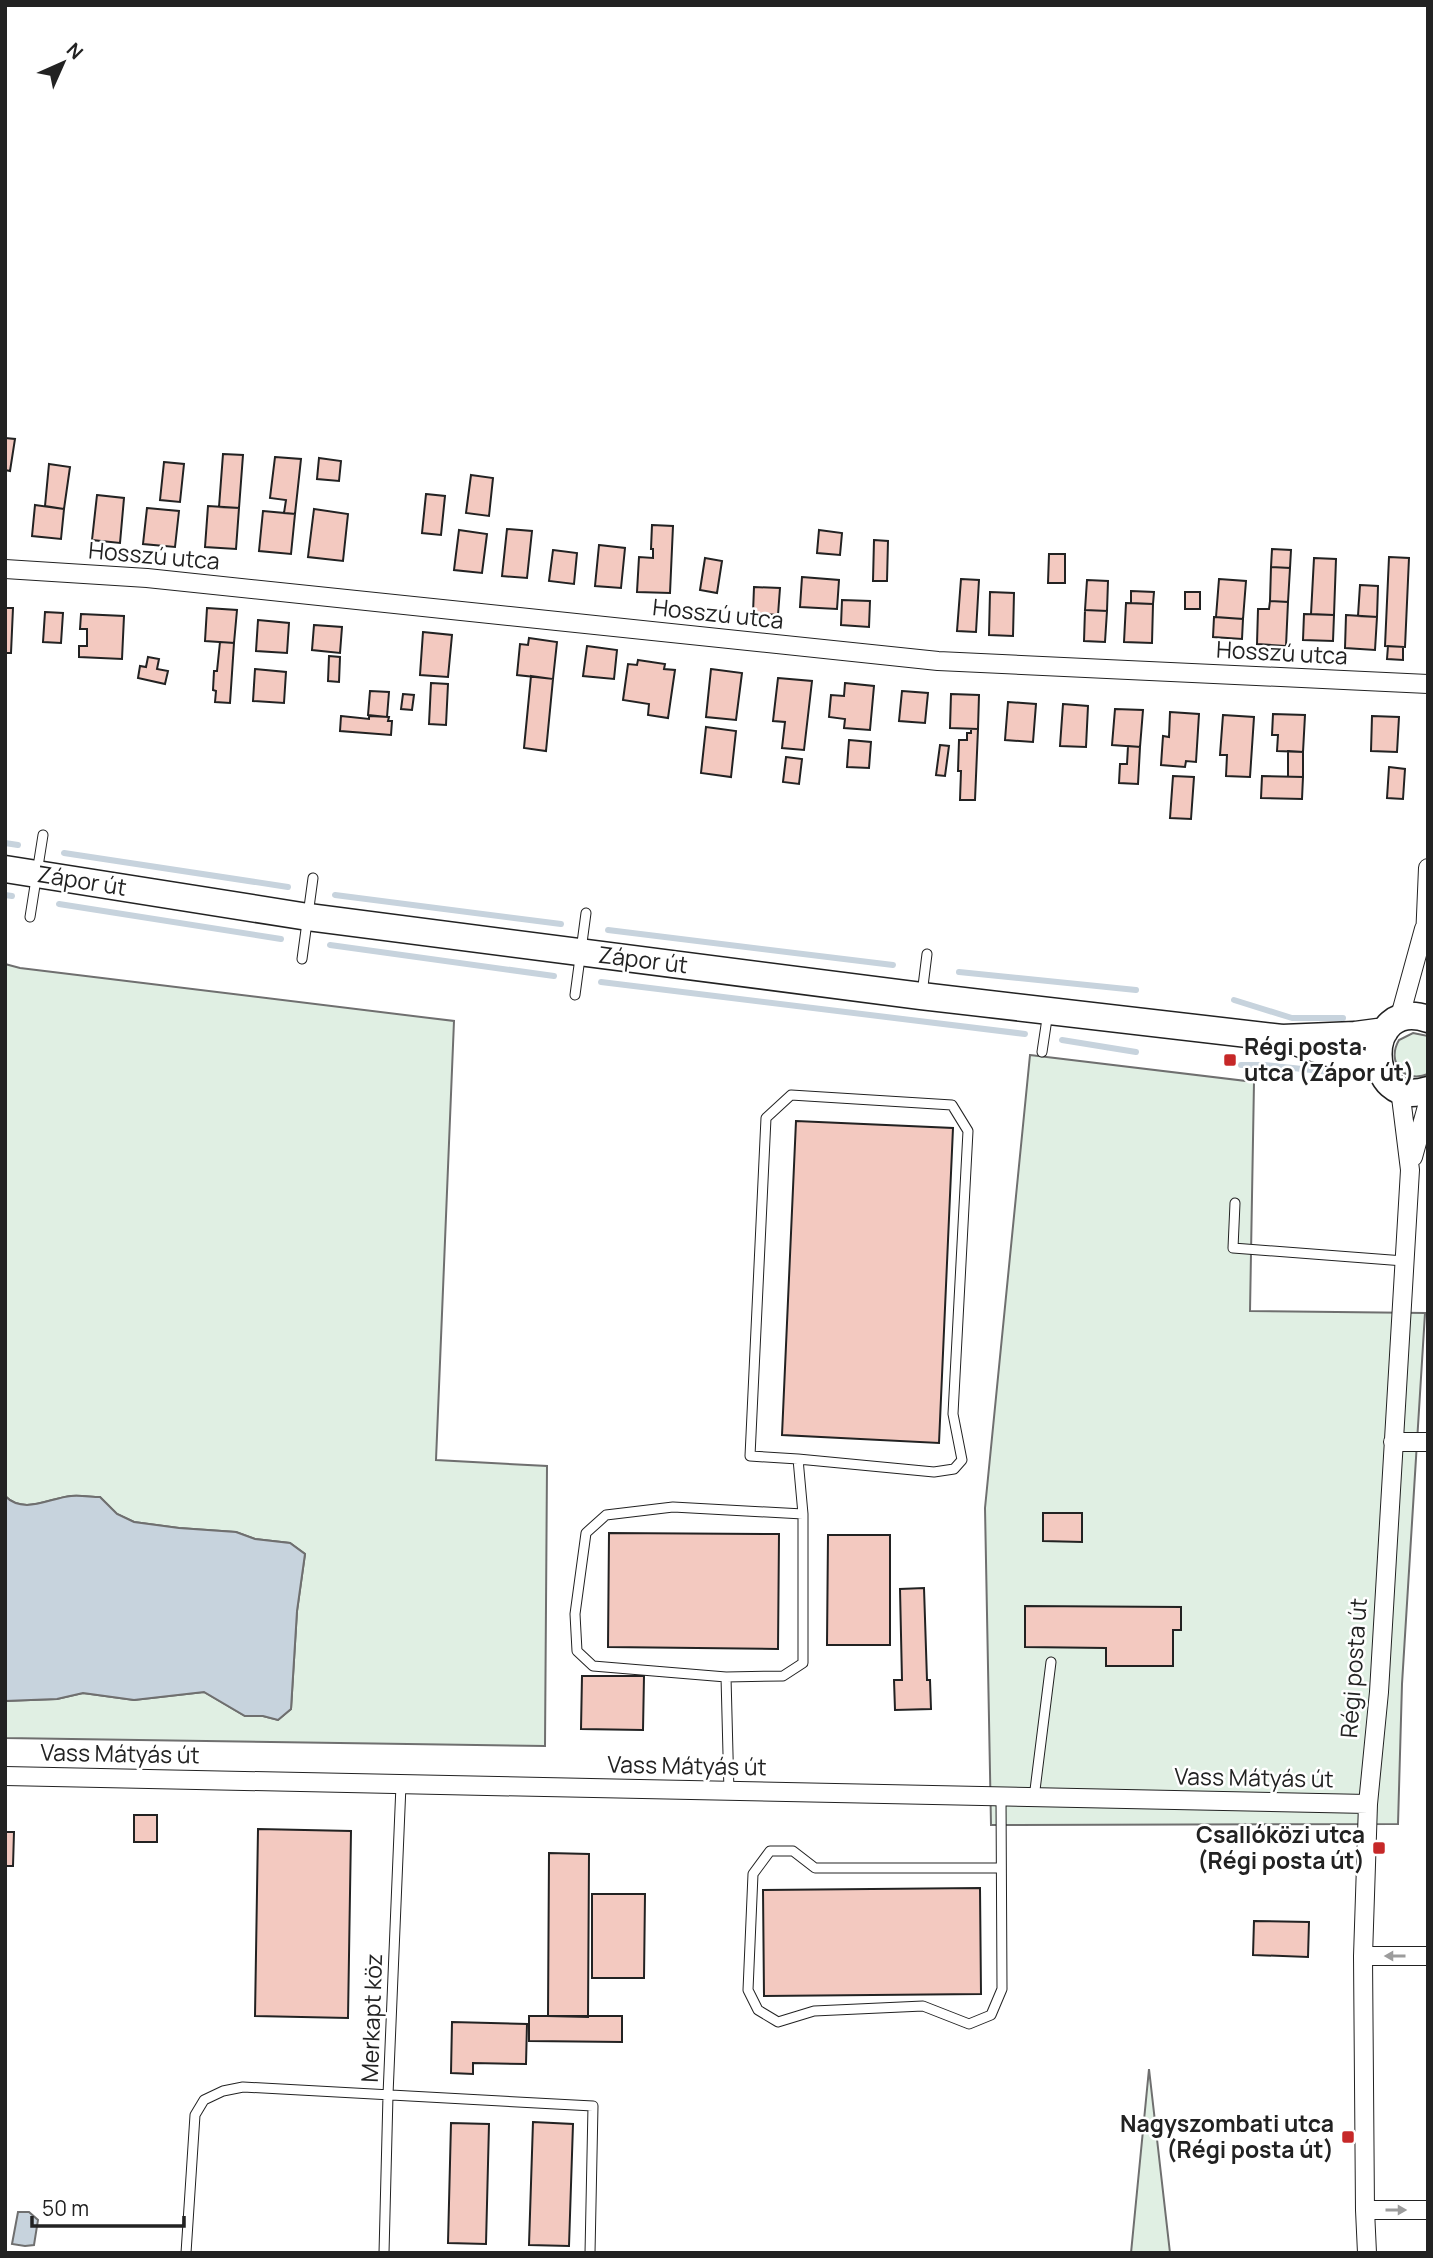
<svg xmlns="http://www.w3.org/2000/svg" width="1433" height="2258" font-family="Manrope,sans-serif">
	<rect width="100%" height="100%" fill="#fff"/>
	<!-- green -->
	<path fill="#e0efe3" stroke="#6f6f6f" stroke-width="2" d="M5,964L20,968L454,1021L436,1460L547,1466L545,1746L5,1738V1701L57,1699L83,1693L134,1700L204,1692L245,1716H263L278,1720L291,1709L297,1611L305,1554L290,1543L255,1539L236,1532L179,1528L134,1522L117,1514L100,1497C91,1497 80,1495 71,1496C49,1498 24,1515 5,1496Z
		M1413,1033L1428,1036V1074C1404,1084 1386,1062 1399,1040Z
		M1030,1055L1254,1082L1250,1311L1425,1313L1402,1684L1398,1824L991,1825L985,1508Z
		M1149,2069L1170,2253H1131Z"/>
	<!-- water -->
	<path fill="#c7d3dd" stroke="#6f6f6f" stroke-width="2" d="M5,1496C24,1515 49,1498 71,1496C81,1495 91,1497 100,1497L117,1514L134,1522L179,1528L236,1532L255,1539L290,1543L305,1554L297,1611L291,1709L278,1720L263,1716H245L204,1692L134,1700L83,1693L57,1699L5,1701Z
		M18,2212H29L38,2220L34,2245L25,2246L12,2244Z"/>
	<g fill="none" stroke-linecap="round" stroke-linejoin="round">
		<!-- stream -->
		<path stroke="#c7d3dd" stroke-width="6" d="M5,843L18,845
			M64,853L288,887
			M5,895L12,896
			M335,895L561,924
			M59,904L281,939
			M608,930L893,965
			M330,945L554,976
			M959,972L1136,990
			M601,982L1025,1034
			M1234,1000L1292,1018H1343
			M1062,1040L1136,1052
			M1241,1065H1265L1339,1073"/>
	</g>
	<!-- building -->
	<path fill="#f3c9c0" stroke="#222" stroke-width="2" d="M5,438L15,439L10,471L5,470Z
		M223,454L243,455L239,508L219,507Z
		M275,457L301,459L295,514L284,513L286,500L270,498Z
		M319,458L341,461L339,481L317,479Z
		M164,462L184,464L180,502L160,500Z
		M49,464L70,467L64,509L45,506Z
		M471,475L493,478L489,516L466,513Z
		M426,494L445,496L441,535L422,533Z
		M97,495L124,498L120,543L92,540Z
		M35,505L64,509L61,539L32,536Z
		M208,506L239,508L236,549L205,547Z
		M147,508L179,511L175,547L143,544Z
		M314,509L348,514L343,561L308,557Z
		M263,511L295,514L291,554L259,551Z
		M652,525L673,526L670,593L637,592L639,557L653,558V549H651Z
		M507,529L532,531L527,578L502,576Z
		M459,530L487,534L482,573L454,570Z
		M819,530L842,533L840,555L817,553Z
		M874,540L888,541L887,581H873Z
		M599,545L625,548L621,588L595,586Z
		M1272,549L1291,550L1290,568L1271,567Z
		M553,550L577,553L574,584L549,581Z
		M1049,554H1065V583H1048Z
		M1389,557L1409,558L1405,647L1385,646Z
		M705,558L722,561L717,593L700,590Z
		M1314,558L1336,559L1334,615L1311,614Z
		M1271,567L1290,568L1288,602L1270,601Z
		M802,577L839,580L837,609L800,607Z
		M961,579L979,580L976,632L957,631Z
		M1219,579L1246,581L1243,619L1216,617Z
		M1087,580L1108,581L1107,611L1085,610Z
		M1360,585L1378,586L1377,617L1358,616Z
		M754,587L780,588L778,615L753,613Z
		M1131,591L1154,592L1153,604L1131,603Z
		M990,592L1014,593L1013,636L989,635Z
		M1185,592H1200V609H1185Z
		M842,600L870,601L869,627L841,625Z
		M1270,601L1288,602L1286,646L1257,644L1258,609H1269Z
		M1126,603L1153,604L1152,643L1124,642Z
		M5,608H13L11,653H5Z
		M207,608L237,610L234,643L205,641Z
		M1085,610L1107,611L1105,642L1084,641Z
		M45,612L63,613L61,643L43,642Z
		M81,614L124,616L122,659L79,657V646H87V629H80Z
		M1304,614L1334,615L1333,641L1303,640Z
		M1346,615L1377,617L1375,650L1345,648Z
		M1214,617L1243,619L1242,639L1213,637Z
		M258,620L289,623L287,653L256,651Z
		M314,625L342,627L340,653L312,650Z
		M423,632L452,635L448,677L420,675Z
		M529,638L557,642L553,679L517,675L520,644L528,645Z
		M220,642L234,643L230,703L215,702L216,691L213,690L214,671H217Z
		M587,646L617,650L614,679L583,676Z
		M1388,646L1403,647V660L1387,659Z
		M329,656L340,657L339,682L328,681Z
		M148,657L159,659L157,669L168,671L165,684L138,678L140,666L146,667Z
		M638,660L665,664L664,669L675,670L668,718L648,715L649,704L623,700L628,664L637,665Z
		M255,669L286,672L284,703L253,701Z
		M711,669L742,673L736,720L706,717Z
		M531,676L553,679L546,751L524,748Z
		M778,678L812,681L804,750L782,748L785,722L773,721Z
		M431,683L448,684L446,725L429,724Z
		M845,683L874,686L870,730L844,728L845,719L829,717L831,695L844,696Z
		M370,691L389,692L387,717L368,715Z
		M902,691L928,693L925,723L899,721Z
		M403,694L414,695L412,710L401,709Z
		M951,694L979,695L978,729L950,728Z
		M1008,702L1036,704L1033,742L1005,740Z
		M1063,704L1088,706L1086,747L1060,746Z
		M1115,709L1143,710L1140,747L1112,745Z
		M1170,712L1199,714L1196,762L1186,761L1185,767L1161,765L1163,736L1169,737Z
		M1273,714L1305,715L1303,752L1277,751L1278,735H1272Z
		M1223,715L1254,717L1250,777L1226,776L1227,755H1220Z
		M341,716L369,719V716L389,717L388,721H392L391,735L340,731Z
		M1372,716L1399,717L1397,752L1371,751Z
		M706,727L736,731L731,777L701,773Z
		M971,729H978L975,800H960L961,771H958L959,740H967V733H971Z
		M849,740L871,742L869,768L847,767Z
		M940,745L949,746L945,776L936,775Z
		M1128,746L1140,747L1138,784L1119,783L1120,764H1127Z
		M1288,751L1303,752V777H1288Z
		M786,757L802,759L799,784L783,782Z
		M1389,767L1405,769L1403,799L1387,798Z
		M1173,776L1194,777L1191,819L1170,818Z
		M1262,776L1303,777L1302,799L1261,798Z
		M796,1121L953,1128L939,1443L782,1435Z
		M1043,1513H1082V1542L1043,1541Z
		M609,1533L779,1534L778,1649L608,1647Z
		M828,1535H890V1645H827Z
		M924,1588L927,1680H930L931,1709L895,1710L894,1680H902L900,1589Z
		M1025,1606L1181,1607V1630H1173V1666H1106V1648L1025,1647Z
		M582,1676H644L643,1730L581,1729Z
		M134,1815H157V1842H134Z
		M258,1829L351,1831L348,2018L255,2016Z
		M5,1832H14L13,1866H5Z
		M549,1853L589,1854L588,2017L548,2016Z
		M980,1888L981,1994L764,1996L763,1890Z
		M592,1894H645L644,1978H592Z
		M1254,1921L1309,1922L1308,1957L1253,1955Z
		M529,2016H622V2042L529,2041Z
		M452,2022L527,2024L526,2064L473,2063V2074L451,2073Z
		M533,2122L573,2124L569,2246L529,2245Z
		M451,2123L489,2124L486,2244L448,2243Z"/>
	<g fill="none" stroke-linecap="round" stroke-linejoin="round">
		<!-- lane casing -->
		<g stroke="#222" stroke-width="11">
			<path id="lane" d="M30,917L43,835
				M302,959L313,878
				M922,994L927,954
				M575,995L586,913
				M1042,1052L1048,1012
				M1235,1203L1233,1248L1404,1261
				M726,1677L783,1676L803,1663V1514
				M729,1792L726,1677L593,1666L577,1651L575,1614L586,1533L606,1515L673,1507L803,1514L798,1459L750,1456L766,1118L791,1095L952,1105L968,1131L953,1414L962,1460L954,1469L934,1472L798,1459
				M1001,1798L1002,1989L991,2015L969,2024L923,2006L814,2011L778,2022L758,2010L748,1990L753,1874L770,1851H793L815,1868H1001
				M1034,1798L1051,1662
				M186,2253L195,2115L204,2100L223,2091L243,2087L593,2106L590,2253
				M384,2253L388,2095L401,1785"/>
		</g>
		<!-- street casing -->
		<g stroke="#222" stroke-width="20">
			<path id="street" d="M5,569L147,578L938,661L1428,684
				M1425,939L1428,868
				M1399,1020L1424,929
				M1413,1157L1428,1103
				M1393,1442H1428
				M5,1776L1368,1804
				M1363,1956H1428
				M1365,2210H1428
				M1367,2253L1365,2210L1363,1956L1368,1804L1379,1692L1410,1170L1400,1089"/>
		</g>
		<!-- secondary casing -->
		<g stroke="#222" stroke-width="29">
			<path id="secondary" d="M5,869L308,917L921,996L1282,1038L1355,1035L1385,1031
				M1428,1019C1362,996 1362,1112 1428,1090
				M1301,1044L1380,1069"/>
		</g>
		<!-- lane -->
		<use href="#lane" stroke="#fff" stroke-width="9"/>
		<!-- street -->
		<use href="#street" stroke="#fff" stroke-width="18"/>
		<!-- secondary -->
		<use href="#secondary" stroke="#fff" stroke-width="26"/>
	</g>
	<!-- one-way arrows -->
	<defs><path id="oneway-solid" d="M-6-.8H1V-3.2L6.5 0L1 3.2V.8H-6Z" transform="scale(1.75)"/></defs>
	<g fill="#9c9c9c">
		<use href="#oneway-solid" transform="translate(1395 1956) rotate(180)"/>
		<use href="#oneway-solid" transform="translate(1396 2210)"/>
	</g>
	<!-- markers -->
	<g fill="#c62828" stroke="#fff" stroke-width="2.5">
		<rect x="1223" y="1053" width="14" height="14" rx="3.5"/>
		<rect x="1372" y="1841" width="14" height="14" rx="3.5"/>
		<rect x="1341" y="2130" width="14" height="14" rx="3.5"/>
	</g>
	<g text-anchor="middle" stroke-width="5" stroke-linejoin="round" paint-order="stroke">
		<!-- street labels -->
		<g font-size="23" fill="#222" stroke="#fff">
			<text transform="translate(154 556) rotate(5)" y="8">Hosszú utca</text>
			<text transform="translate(718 614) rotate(6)" y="8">Hosszú utca</text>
			<text transform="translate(1282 653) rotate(3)" y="8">Hosszú utca</text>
			<text transform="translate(82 881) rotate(9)" y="8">Zápor út</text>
			<text transform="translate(643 960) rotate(7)" y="8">Zápor út</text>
			<text transform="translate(1354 1668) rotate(-86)" y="8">Régi posta út</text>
			<text transform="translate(120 1754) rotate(1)" y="8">Vass Mátyás út</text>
			<text transform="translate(687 1766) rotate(1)" y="8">Vass Mátyás út</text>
			<text transform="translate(1254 1778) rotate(1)" y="8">Vass Mátyás út</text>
			<text transform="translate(372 2018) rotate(-88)" y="8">Merkapt köz</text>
		</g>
		<!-- poi labels -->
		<g font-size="23" font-weight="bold" fill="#222" stroke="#fff" text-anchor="end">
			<text x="1244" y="1055" text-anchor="start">Régi posta<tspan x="1244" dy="26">utca (Zápor út)</tspan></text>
			<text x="1365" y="1843">Csallóközi utca<tspan x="1365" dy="26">(Régi posta út)</tspan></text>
			<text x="1334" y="2132">Nagyszombati utca<tspan x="1334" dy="26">(Régi posta út)</tspan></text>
		</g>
	</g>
	<!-- border -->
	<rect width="1433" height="2258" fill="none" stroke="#222222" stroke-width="14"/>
	<!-- north arrow -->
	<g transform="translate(63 63) rotate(45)" stroke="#ffffff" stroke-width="5" paint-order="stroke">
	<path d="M0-5L12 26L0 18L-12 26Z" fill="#222222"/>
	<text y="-10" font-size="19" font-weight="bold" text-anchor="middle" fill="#222222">N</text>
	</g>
	<!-- scale -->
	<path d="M32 2216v10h152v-10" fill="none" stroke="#222222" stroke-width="3.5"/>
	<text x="42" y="2216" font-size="21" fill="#222222" stroke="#ffffff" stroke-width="5" paint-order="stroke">50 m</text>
</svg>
